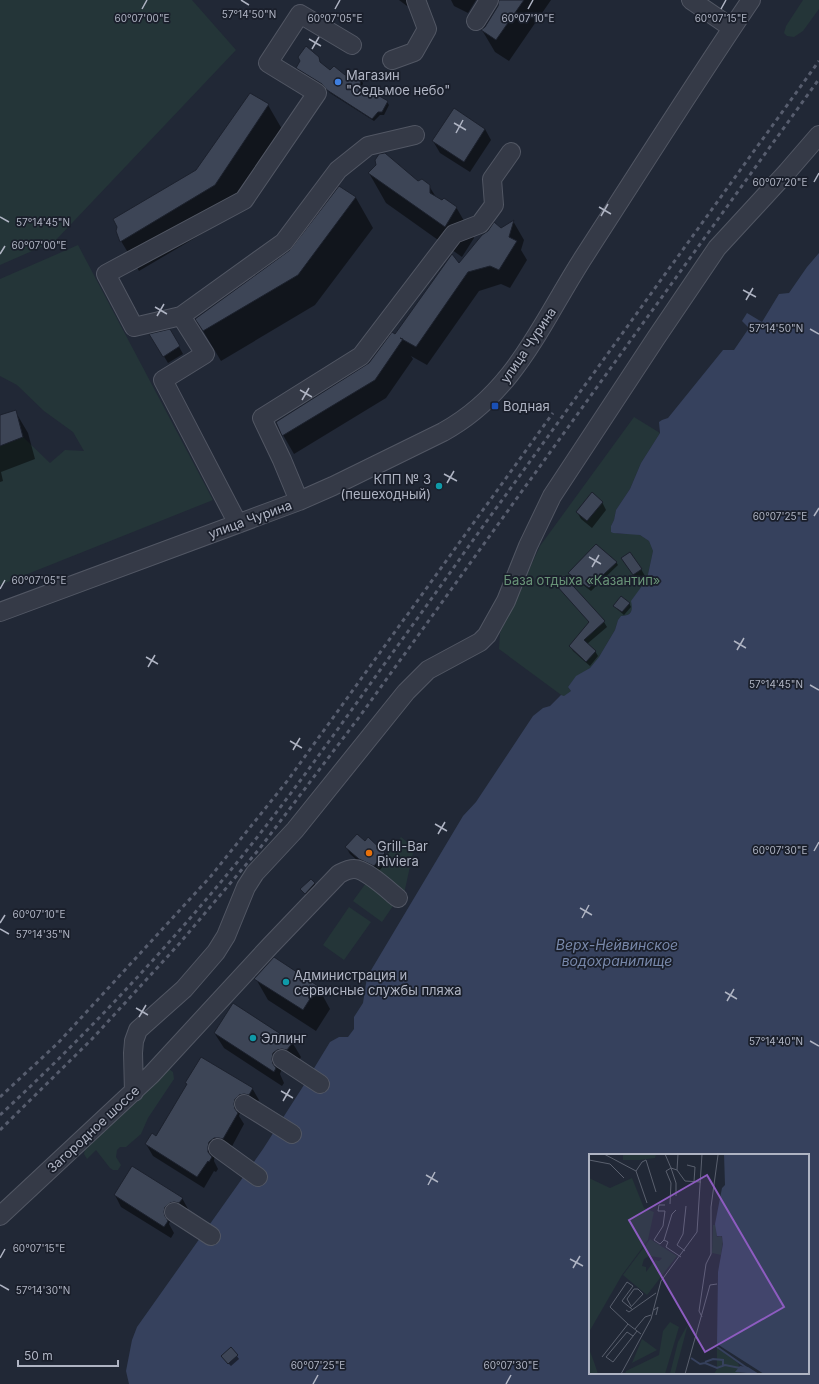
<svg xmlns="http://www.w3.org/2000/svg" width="819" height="1384" font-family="Inter,sans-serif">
	<rect width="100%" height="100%" fill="#212836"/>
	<!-- green -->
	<path fill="#243538" d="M0,0H192L236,50L55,241L0,265Z
		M803,0H819V9L803,31L794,37L787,36L784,33L786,26Z
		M78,245L213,500L0,585V446L23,437L50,463L65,450L84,451L73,432L44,411L17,385L0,376V279Z
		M634,417L660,433L641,463L630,489L616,510L614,520L611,526V532L620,534L632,533L640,535L649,541L653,551L647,579L632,601C633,610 632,616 621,616L618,620L615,630L599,657L590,668L576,677L568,687L571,691L564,697L499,649L500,633L540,546Z
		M401,837L414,848L404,894L374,871Z
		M366,883L395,903L382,922L353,901Z
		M349,907L371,922L344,960L323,945Z
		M169,1069L173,1072L174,1079L148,1118L141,1134L126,1147H120L117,1150L116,1157L121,1165L118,1170H113L110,1168L96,1150L87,1159L84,1154L85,1150L140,1098L165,1070Z"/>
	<!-- water -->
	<path fill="#36415d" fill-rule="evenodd" d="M819,253V1384H129L126,1371L132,1340L137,1327L263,1149L302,1088L330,1042L339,1037H348L354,1029V1017L363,1003L367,977L463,816L476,802L533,716L543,708L550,706L561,695L564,696L571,691L568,687L576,676L590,668L599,657L615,630L618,620L621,616C632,616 633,610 631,601L647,579L653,551L649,541L640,535L613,533L611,532V526L614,520L616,510L630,489L641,463L660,433L659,422L662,420L668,418L723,350H734L749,328L742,321L747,313L762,322L779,294L789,293L807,267ZM590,1155H808V1373H590Z"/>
	<!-- shadow -->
	<path fill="#0007" d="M399,0H411L407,6Z
		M451,0H476L468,13L454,6Z
		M500,0H551L509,61L495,52L482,30L499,6Z
		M318,58L321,64L330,71L361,80L363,83L362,87L387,102L389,105L384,115H380L374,121L330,93L325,87L299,71L297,68Z
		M268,105L286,136L232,216L139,271L121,241Z
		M485,129L491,140L470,172L440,153L433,141Z
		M377,166L429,186L436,197L456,207L474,238L462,257L386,203L369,173Z
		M339,188L356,198L373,228L315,305L221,361L196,319L293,249Z
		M513,221L524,240L521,250L527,260L510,288L501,284L479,291L427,365L411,356L413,359L386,398L294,454L283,435L370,363L459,265L501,229Z
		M170,330L183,354L168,363L151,335Z
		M15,411L28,433L35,459L1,472L3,481L0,482V416Z
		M602,502L606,510L592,528L581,519L577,512Z
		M616,562L618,565L591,591L571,576L569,573Z
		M627,565L641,569L645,576L638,582Z
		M558,585L604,622L607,627L587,644L595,651L598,656L590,666L573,651L570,646L590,623Z
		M629,603L631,607L624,615L617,609L615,606Z
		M365,842L384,853L388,861L378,872L364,866L350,854L346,847Z
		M311,880L317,887L308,897L301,889Z
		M274,959L318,987L330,1009L316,1031L268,1000L256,979Z
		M215,1034L292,1042L301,1057L296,1065L282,1068L280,1074L284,1083L282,1086L224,1048Z
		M186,1083L252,1088L259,1100L255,1106L241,1110L239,1116L244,1124L230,1150L215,1153L214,1161L218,1169L216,1172L214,1171L204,1188L153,1156L146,1144L156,1137L188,1086Z
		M115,1195L182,1198L188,1209L186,1214L171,1218L169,1224L174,1233L171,1238L121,1207Z
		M237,1356L239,1359L231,1366L224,1359Z"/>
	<!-- building -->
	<path fill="#3d4556" stroke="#1c212d" d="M499,0H524L496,40L481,30L485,27L498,6Z
		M306,46L319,57L320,62L330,70L334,66L345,75L352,74L361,79L360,85L388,101L382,112H378L372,119L327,90L322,84L296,68L300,61L298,57Z
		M250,93L269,104L215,185L120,242L116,231L117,227L113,219L196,170Z
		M454,108L485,129L464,162L432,141Z
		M385,153L418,181L422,179L430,185V193L442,200L444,198L457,207L445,227L368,173L376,165L375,160L379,154Z
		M339,186L356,197L298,275L203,331L195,319L290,250Z
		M514,220L509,237L517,241L499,270L490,266L468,272L416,347L400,338L403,339L375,380L282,436L276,422L369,363L392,332L395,334L452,254L459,263L482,235L488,231L494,222L501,228Z
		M170,329L180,346L163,357L149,334Z
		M16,410L23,437L0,446V415Z
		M592,492L603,502L587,521L576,512Z
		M596,544L617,562L589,588L568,573Z
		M630,552L642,569L633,575L621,558Z
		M564,576L605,621L584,640L596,651L586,662L569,646L589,622L556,585Z
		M621,596L630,603L622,612L613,606Z
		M357,834L365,841L368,837L385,853L374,866L359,859L345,847Z
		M311,879L315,883L305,894L300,889Z
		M274,957L318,986L303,1010L254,979Z
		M233,1003L293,1042L287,1050L282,1049L277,1050L273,1053L272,1059L273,1064L276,1068L274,1072L214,1033Z
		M201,1057L253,1088L249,1095L244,1094L239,1095L235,1099L234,1104L235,1109L238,1113L223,1139L219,1138H214L209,1142L208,1147V1152L212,1157L209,1162L208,1161L197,1177L145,1144L152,1133L156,1136L187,1084L185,1083Z
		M132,1166L183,1198L179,1203L174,1202L170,1203L165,1207L164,1212L165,1216L168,1221L164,1227L114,1195Z
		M231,1347L238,1355L228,1364L221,1356Z"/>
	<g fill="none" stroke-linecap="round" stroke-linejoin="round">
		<!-- minor casing -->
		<g stroke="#525764" stroke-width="20">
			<path id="minor" d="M691,0L732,28
				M476,21L489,0
				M392,60L414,52L427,29L416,0
				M181,316L134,327L106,274L244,200L317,93L268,63L300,14L352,45
				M299,501L282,460L262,418L361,356L454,234L480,224L494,205L492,179L511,152
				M238,524L163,380L205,354L181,316L284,242L338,170L368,146L415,135
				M0,612L299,501L333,486L443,432C516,392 542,321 585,255C640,170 694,84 751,0
				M282,1059L320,1084
				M134,1092L133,1053L134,1041L138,1030L184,989L216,952L226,936L246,887L255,873L295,830L406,692L428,670L480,642L487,635L506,601L528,546L552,496L656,338L717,248L787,172L819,135
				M244,1104L292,1134
				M218,1148L258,1177
				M174,1212L211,1236
				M0,1216L151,1075L270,946L339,874C343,872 348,869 354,869C366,869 388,890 398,898"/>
		</g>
		<!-- minor -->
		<use href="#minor" stroke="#353a47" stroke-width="18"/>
		<!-- rail -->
		<path stroke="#575d6e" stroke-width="3" stroke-dasharray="4 4" stroke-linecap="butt" d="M0,1097L58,1043L211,876L288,780L553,413
			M0,1115C82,1039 159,957 230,871C277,814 320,754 363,694C397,646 432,599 466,550L819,61
			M0,1130L92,1039L179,944L260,848L360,716L819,79"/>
	</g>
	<!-- ticks -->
	<path fill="none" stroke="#afb4c3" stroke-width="1.5" d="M241,0L249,5M142,9L147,0M335,9L340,0M528,9L533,0M721,9L726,0M309,39L321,46M312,49L319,37M454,123L466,130M456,133L463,120M814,182L819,173M599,207L611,214M601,216L608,204M0,217L9,222M0,254L5,246M743,290L756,297M746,300L753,288M155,307L167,314M157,316L164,304M810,329L819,334M300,390L312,397M302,400L309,388M444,474L457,481M447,483L454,471M814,516L819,508M589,557L601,564M592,567L599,555M0,589L5,580M734,641L746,648M737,650L744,638M146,657L158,664M148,667L155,655M810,685L819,690M290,741L302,748M293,750L300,738M435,824L447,831M438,834L445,822M814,851L819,842M580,908L592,915M582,918L589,905M0,923L5,915M0,929L9,934M725,992L737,999M727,1001L734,989M136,1008L148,1015M139,1017L146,1005M810,1041L819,1046M281,1091L293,1098M283,1101L290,1089M426,1175L438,1182M428,1185L435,1172M0,1258L5,1249M570,1259L583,1266M573,1268L580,1256M0,1285L9,1290M313,1384L318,1375M506,1384L511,1375"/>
	<!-- markers -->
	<circle fill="#3f7fe0" stroke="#1a1f2b" stroke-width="1.5" cx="338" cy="82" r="4"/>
	<rect fill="#1a4fb4" stroke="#1a1f2b" stroke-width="1.5" x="491" y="402" width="8" height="8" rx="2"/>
	<g fill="#0f9aa8" stroke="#1a1f2b" stroke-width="1.5">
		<circle cx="439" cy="486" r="4"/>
		<circle cx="286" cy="982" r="4"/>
		<circle cx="253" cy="1038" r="4"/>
	</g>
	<circle fill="#e8710a" stroke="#1a1f2b" stroke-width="1.5" cx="369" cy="853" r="4"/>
	<g text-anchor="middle" stroke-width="3.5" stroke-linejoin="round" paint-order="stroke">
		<!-- poi labels -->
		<g font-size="13" fill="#afb4c3" stroke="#1a1f2b" text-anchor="start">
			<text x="346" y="80">Магазин<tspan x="346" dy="15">"Седьмое небо"</tspan></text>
			<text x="503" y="411">Водная</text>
			<text x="431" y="484" text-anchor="end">КПП № 3<tspan x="431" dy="15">(пешеходный)</tspan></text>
			<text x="377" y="851">Grill-Bar<tspan x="377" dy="15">Riviera</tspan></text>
			<text x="294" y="980">Администрация и<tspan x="294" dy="15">сервисные службы пляжа</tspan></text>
			<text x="261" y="1043">Эллинг</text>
		</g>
		<!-- street labels -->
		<g font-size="13" fill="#afb4c3" stroke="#1a1f2b">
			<text transform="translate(528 345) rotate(-56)" y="5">улица Чурина</text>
			<text transform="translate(250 519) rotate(-20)" y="5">улица Чурина</text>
			<text transform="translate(93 1129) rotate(-43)" y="5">Загородное шоссе</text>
		</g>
		<!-- park labels -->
		<g font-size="13" fill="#689377" stroke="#1a1f2b">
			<text x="582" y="585">База отдыха «Казантип»</text>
		</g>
		<!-- water labels -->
		<g font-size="14" font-style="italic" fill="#7888aa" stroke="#1a1f2b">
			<text x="617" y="950">Верх-Нейвинское<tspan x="617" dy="16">водохранилище</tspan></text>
		</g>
	</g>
	<!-- overview -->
	<g transform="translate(589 1154)">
		<rect width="220" height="220" fill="#212836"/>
		<path d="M34,0H67L66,4L51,6H34ZM0,24L21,34L43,24L55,54L65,58L59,86L33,121L0,178ZM124,71H127L128,83L132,82L134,86L132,101L123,99ZM61,85L88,102L58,141L34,121ZM60,102L73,104L70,107L66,106L57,118V113L53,112L55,105ZM81,168L90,173L76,220H36L37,217L70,201L74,177ZM99,170L86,219L81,220L89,188ZM53,185L68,196L43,209ZM128,194L149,209L151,215L147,217L154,220H125L128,215ZM0,195L5,208L9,220H0Z" fill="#243538" fill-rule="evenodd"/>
		<path d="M135,0H220V220H175L128,190L129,118L134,90L133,82H128L126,70L133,34L136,31ZM151,212L159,213L170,220L146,218Z" fill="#36415d"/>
		<path fill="none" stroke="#36415d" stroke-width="2" d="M128,193L158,214M102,204L111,210L116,209L128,214L136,211L151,214M116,208L124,205L134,206V212"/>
		<path fill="none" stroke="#5a606e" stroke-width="1" d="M15,0L47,17L58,49M76,0L82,14L77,17L82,29L81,50M0,6L21,10L35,24M98,11L106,13L105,28M88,16L89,0M47,17L53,8L57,6L67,38M87,42V29L82,14L88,16L96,27L112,28M87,56L83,60L75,86L79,88L77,93L92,103M75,86L71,90L65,86L74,72L76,57H69L70,51H76M96,97L88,91L94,80L97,52M41,154L54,140L49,135H45L38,145L42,152M37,156L40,158L67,139M65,156L69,153L67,161M113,163L110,157L117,110L122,100V53L129,1M39,170L21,153L38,128L44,132L33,147L44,156M46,175L56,163L62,161M44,182L38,178L17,203L24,208L48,177M13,203L39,170L52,180M32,220L62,165L72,127L108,78L113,0M96,220L121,131L128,130"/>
		<path fill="#8d5cc0" fill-opacity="0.15" stroke="#8d5cc0" stroke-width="2" d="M118,21L195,153L116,198L40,66Z"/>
		<rect width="220" height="220" fill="none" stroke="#afb4c3" stroke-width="2"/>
	</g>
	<g font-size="10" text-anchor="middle" fill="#afb4c3" stroke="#1a1f2b" stroke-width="3.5" stroke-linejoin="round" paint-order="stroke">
		<text x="249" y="18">57°14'50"N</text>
		<text x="335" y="22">60°07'05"E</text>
		<text x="721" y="22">60°07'15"E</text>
		<text x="142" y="22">60°07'00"E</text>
		<text x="528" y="22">60°07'10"E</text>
		<text x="780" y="186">60°07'20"E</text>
		<text x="43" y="226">57°14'45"N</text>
		<text x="39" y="249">60°07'00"E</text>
		<text x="776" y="332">57°14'50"N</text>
		<text x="780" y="520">60°07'25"E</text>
		<text x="39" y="584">60°07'05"E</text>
		<text x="776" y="688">57°14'45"N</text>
		<text x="780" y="854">60°07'30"E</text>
		<text x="39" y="918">60°07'10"E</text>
		<text x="43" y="938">57°14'35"N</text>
		<text x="776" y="1045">57°14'40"N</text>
		<text x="39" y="1252">60°07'15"E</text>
		<text x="43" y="1294">57°14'30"N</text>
		<text x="318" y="1369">60°07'25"E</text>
		<text x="511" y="1369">60°07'30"E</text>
	</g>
	<!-- scale -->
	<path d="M18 1360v6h100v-6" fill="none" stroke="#afb4c3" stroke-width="2"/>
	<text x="24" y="1360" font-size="12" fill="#afb4c3" stroke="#1a1f2b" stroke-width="3" paint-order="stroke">50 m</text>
</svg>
